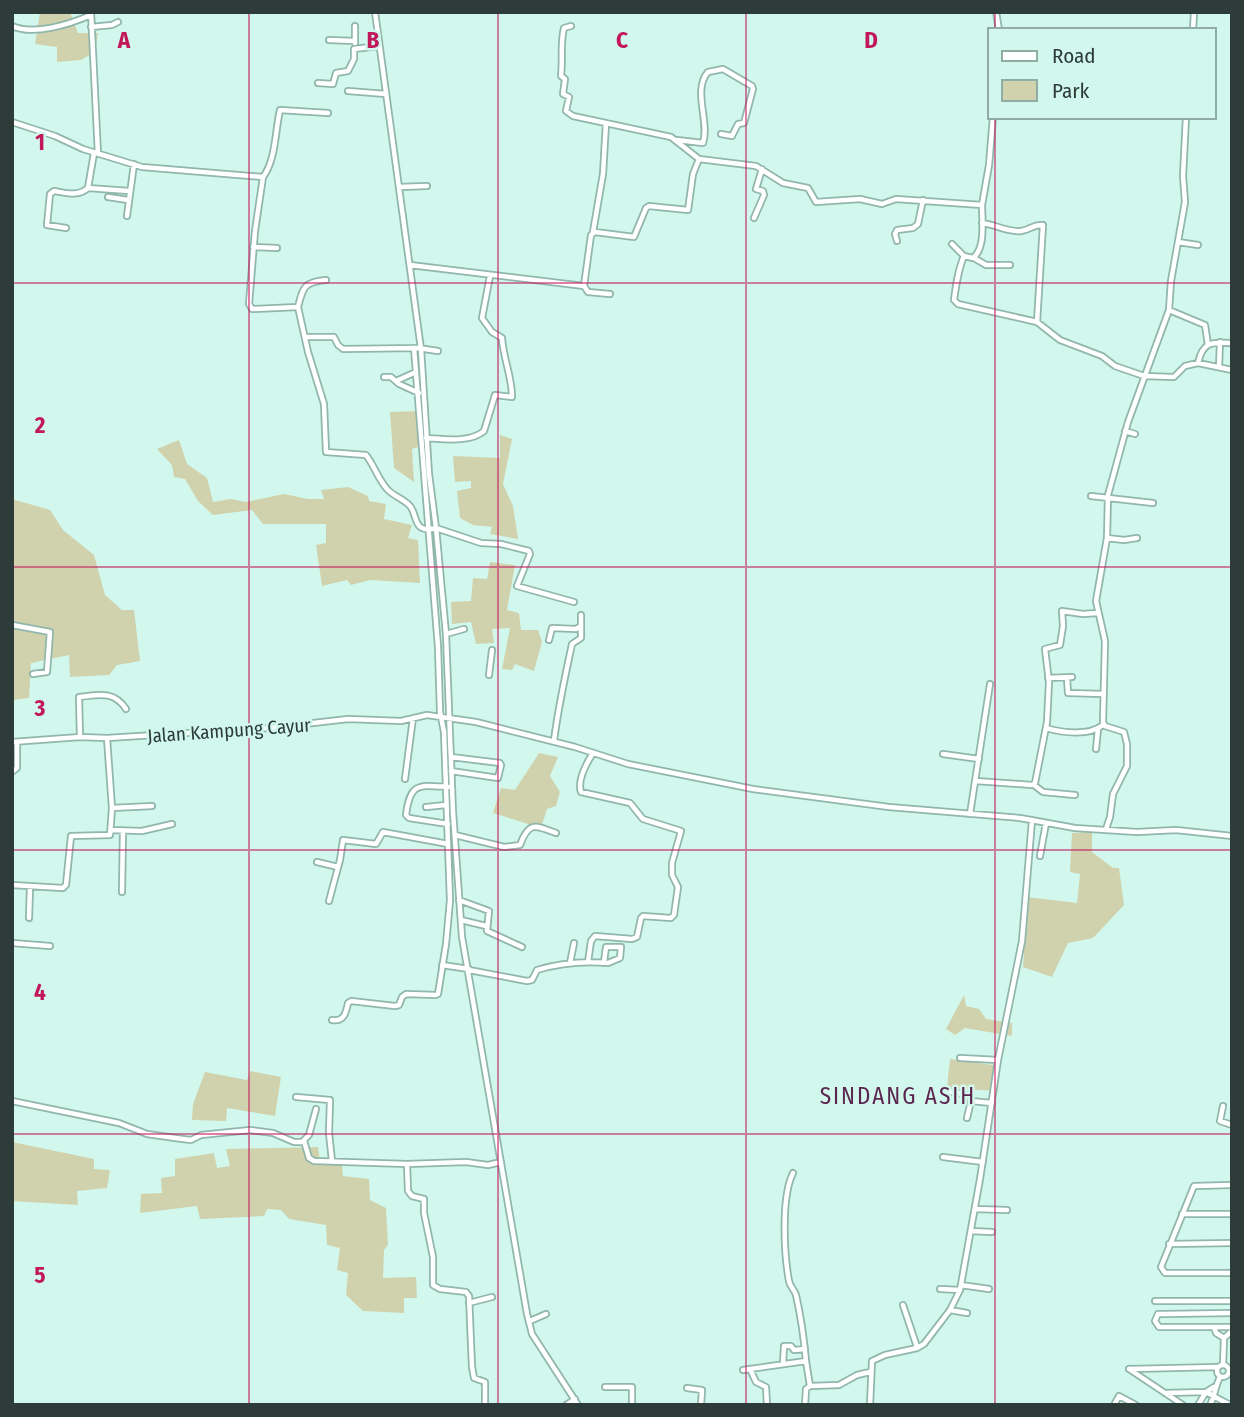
<svg xmlns="http://www.w3.org/2000/svg" width="1244" height="1417" font-family="'Fira Sans Condensed',sans-serif">
	<rect width="100%" height="100%" fill="#d2f8ed"/>
	<!-- green -->
	<path fill="#d0d2ae" d="M40,12H70L78,33H98L95,52L81,60L57,62V47L35,44Z
		M420,411L422,446L412,449L414,482L394,468L390,412Z
		M500,435L512,439L503,484L513,506L518,539L490,534L492,527L473,525L460,518L457,491L471,488V481L455,482L453,456L500,458Z
		M179,440L187,464L207,478L213,502L231,499L245,502L284,494L308,499H324L321,490L348,487L368,496L369,501L386,504L384,519L412,525L408,538L418,540L420,583L370,580L351,585L347,580L322,586L316,545L326,543V524H263L252,510L213,515L198,501L185,479L174,477L172,465L157,449Z
		M12,499L50,510L63,530L94,555L105,595L122,610H134L140,661L117,665L109,675L70,677L69,655L31,663L29,698L12,700Z
		M490,562L515,565L507,610L519,613L521,630H538L542,642L534,671L515,664L512,670L502,669L510,628L492,629L494,643L476,644L471,622L452,624L451,602L471,601L473,578L487,579Z
		M539,753L558,757L550,776L560,792L556,806L547,809L541,828L493,813L501,788L515,790Z
		M1092,832V852L1113,868H1119L1124,905L1093,938L1068,943L1052,977L1023,967L1027,897L1077,903L1080,874L1070,872L1072,833Z
		M964,995L966,1006L979,1009L986,1019L1012,1023V1036L965,1028L955,1035L946,1029Z
		M950,1059L1000,1066L998,1091L947,1088Z
		M250,1071L281,1077L275,1116L227,1108L226,1121L192,1120L193,1104L205,1072L247,1080Z
		M12,1142L94,1159V1169L110,1170L107,1188L77,1191L78,1205L12,1201Z
		M318,1147L320,1161L342,1164L343,1176L369,1179L370,1200L386,1208L388,1245L384,1250L383,1278L416,1277L417,1298H404V1313L363,1311L346,1295L348,1273L337,1270L340,1248L327,1245L326,1225L289,1219L281,1210L267,1209L264,1216L200,1219L197,1206L140,1213L141,1194L162,1193L161,1178L175,1176V1159L214,1153L217,1168L230,1166L226,1149Z"/>
	<g fill="none" stroke-linecap="round" stroke-linejoin="round">
		<!-- minor casing -->
		<g stroke="#91b6ab" stroke-width="8">
			<path id="minor" d="M91,12L98,154
				M375,12L421,349L429,474L436,528L446,634L453,812L462,937L527,1314L532,1334L578,1405
				M996,12L999,30
				M12,26C34,36 70,24 91,15
				M571,26L564,28C560,43 563,59 561,76L565,79L563,94L569,97L566,111L573,116L671,137L699,159L756,166L783,183L808,188L816,202L860,199L882,204L896,199L982,205C982,220 986,248 973,258L964,256L952,244
				M91,27L112,25L118,22
				M1193,30L1194,12
				M329,40L355,41
				M355,43V26
				M318,83L333,84L336,73L348,71L354,59V49L379,46
				M348,91L386,94
				M12,122L55,136L83,149L142,167L263,177L255,231L249,304L252,309L298,307L308,352L324,404L326,452L366,455C374,465 378,479 387,489C393,496 404,499 410,506C418,515 412,534 436,528L481,543L501,544L529,551L530,554L517,586L574,602
				M677,140L703,143C710,122 692,90 708,72L723,69L752,86L753,89L744,123L738,124L732,136L721,134
				M263,177C276,160 275,131 280,110L328,113
				M399,187L427,186
				M88,188L129,191
				M108,197L128,200
				M982,205L989,165L993,117
				M127,216L134,164
				M754,218L764,195L763,191L756,189L762,169
				M982,223C994,224 1009,233 1021,231C1030,230 1033,224 1043,225L1037,322
				M66,228L47,225L50,194L54,191C66,193 78,197 88,188L94,153
				M593,232L603,174L606,123
				M897,241L895,234L897,230L913,228L918,224L923,200
				M1178,242L1198,245
				M253,247L277,248
				M964,256C958,270 956,285 954,300L958,304L1037,322L1060,340L1102,356L1115,366L1144,376L1174,377L1185,366L1198,363L1232,370
				M974,258L986,265H1010
				M410,265L584,286L588,292L610,294
				M584,286L591,235L595,232L634,237L646,208L649,206L688,210L693,174L699,159
				M298,307C303,287 304,282 326,280
				M1169,310L1205,325L1208,345
				M305,337H334L338,345L343,349L418,348L438,351
				M1198,363C1203,341 1212,342 1232,343
				M1219,367L1220,342
				M384,377H391L399,384L419,393
				M396,381L416,372
				M1125,431L1135,434
				M426,438C444,439 470,443 484,431L495,395L512,397C512,376 503,358 502,338L492,332L482,318L490,276
				M1091,496L1153,503
				M1107,538L1124,540L1137,538
				M12,625L50,632L47,672L33,674
				M446,634L464,629
				M549,640L552,628L576,629L581,626
				M489,675L492,650
				M1048,678L1072,677
				M1067,678L1068,693L1104,694
				M1046,728C1063,733 1089,736 1103,725
				M80,737L79,697C98,695 114,690 126,709
				M554,741C558,708 565,677 572,644L581,638V615
				M12,742L80,737L107,738L270,728L348,719L401,721L427,715L476,722L575,747L628,764L753,789L889,807L1020,818L1075,828L1137,832L1176,830L1232,836
				M1096,749L1098,729
				M943,754L979,759
				M451,757L500,763L501,765L498,778L451,771
				M12,772L17,768V742
				M405,779L413,718
				M976,781L1032,785L1035,783L1047,722L1049,682L1045,649L1060,645L1063,626L1062,611L1083,614L1097,613
				M1034,785L1043,792L1075,795
				M426,807L446,805
				M112,808L152,806
				M970,814L990,684
				M448,824L409,818L406,815C410,782 419,785 448,787
				M1106,829L1110,817L1113,794L1127,766V744L1124,732L1105,726L1103,722L1105,641L1096,601L1107,538L1108,495L1128,422L1169,310L1171,281L1185,202L1183,176L1186,117
				M111,830L142,831L172,824
				M455,835L504,847L520,845C529,821 535,825 556,833
				M1040,856L1046,823
				M317,862L338,867
				M12,885L63,888L66,885L71,836L110,835L112,808L107,738
				M122,892L123,831
				M459,900L489,911L487,931L522,947
				M329,901L340,860L343,840L376,844L383,832L448,844
				M29,918L30,887
				M461,920L486,926
				M12,943L50,946
				M588,962L591,941L595,936L632,939L637,937L641,918L643,916L671,918L674,915L678,887L672,875V863L681,831L643,819L630,803L581,792C577,780 586,764 593,753
				M570,963L574,943
				M442,965L469,969
				M469,970L527,981L532,980L537,970C560,963 584,961 608,963L620,958L621,947H606L604,962
				M332,1020C344,1022 346,1013 348,1003L351,1001L395,1006L399,1005L402,997L406,994L436,995L438,994L446,944L450,900L444,732L440,712L438,647L414,348
				M960,1058L998,1060
				M948,1091L968,1095L971,1101L992,1103
				M296,1097L330,1100L329,1133L332,1161
				M12,1101L119,1123L147,1134L175,1138L191,1140L201,1135L250,1130L273,1133L294,1142H302L309,1135L316,1109
				M1223,1106L1220,1121L1232,1125
				M967,1118L971,1101
				M304,1141L309,1158L314,1161L407,1164L466,1162L488,1165L501,1162
				M943,1157L983,1162
				M407,1164L408,1191L412,1196L424,1199V1213L433,1257V1285L440,1289L466,1292L469,1296L472,1367L474,1378L485,1382V1405
				M793,1173C781,1197 784,1254 789,1281C790,1287 794,1289 796,1295C801,1317 804,1339 806,1361
				M1232,1185L1194,1186L1161,1267L1165,1273H1232
				M975,1209L1007,1210
				M1182,1214H1232
				M971,1231L992,1232
				M1169,1244L1232,1243
				M961,1285L989,1289
				M940,1289L960,1290
				M1155,1301H1232
				M469,1303L492,1297
				M903,1305L917,1347
				M950,1310L967,1313
				M1232,1313L1163,1314H1158L1155,1321L1159,1327H1232
				M530,1321L546,1314
				M1214,1327L1216,1333L1224,1338
				M783,1364L784,1346H791L794,1350L805,1349
				M1217 1371a6 6 0 1 1 12 0a6 6 0 1 1-12 0Z
				M1223,1365L1224,1338L1232,1331
				M750,1369L756,1382L766,1387L767,1405
				M1129,1369L1217,1367
				M1129,1369L1183,1405
				M743,1370L806,1361L810,1386L806,1389L805,1405
				M810,1386L839,1385L857,1375L870,1372
				M605,1387H632V1405
				M687,1388L702,1390L701,1405
				M1165,1393L1206,1392L1230,1405
				M566,1405L575,1399
				M870,1405L872,1361L885,1355L917,1348L924,1344L950,1310L960,1290L980,1179L998,1060L1022,941L1032,820
				M1114,1405L1119,1396L1136,1405
				M1198,1405L1206,1392L1214,1387
				M1210,1405C1215,1395 1215,1387 1220,1377"/>
		</g>
		<!-- minor -->
		<use href="#minor" stroke="#fff" stroke-width="4.5"/>
	</g>
	<!-- grid -->
	<path fill="none" stroke="#c2185b" stroke-width="2" stroke-opacity="0.55" d="M249,12V1405M498,12V1405M746,12V1405M995,12V30M995,117V1405M12,283H1232M12,567H1232M12,850H1232M12,1134H1232"/>
	<g text-anchor="middle" stroke-width="5" stroke-linejoin="round" paint-order="stroke">
		<!-- street labels -->
		<g font-size="19" fill="#2d3c38" stroke="#d2f8ed">
			<text transform="translate(229 730) rotate(-4)" y="7">Jalan Kampung Cayur</text>
		</g>
		<!-- quarter labels -->
		<g font-size="23" letter-spacing="2" fill="#5b244f" stroke="#d2f8ed">
			<text x="898" y="1104">SINDANG ASIH</text>
		</g>
	</g>
	<g font-size="23" text-anchor="middle" font-weight="bold" fill="#c2185b" stroke="#d2f8ed" stroke-width="5" stroke-linejoin="round" paint-order="stroke">
		<text x="124" y="48">A</text>
		<text x="373" y="48">B</text>
		<text x="622" y="48">C</text>
		<text x="871" y="48">D</text>
		<text x="40" y="150">1</text>
		<text x="40" y="433">2</text>
		<text x="40" y="716">3</text>
		<text x="40" y="1000">4</text>
		<text x="40" y="1283">5</text>
	</g>
	<!-- border -->
	<rect width="1244" height="1417" fill="none" stroke="#2d3c38" stroke-width="28"/>
	<!-- legend -->
	<rect x="988" y="28" width="228" height="91" fill="#d2f8ed" stroke="#90ada5" stroke-width="2"/>
	<rect x="1002" y="51" width="35" height="10" fill="#ffffff" stroke="#90ada5" stroke-width="2"/>
	<text x="1052" y="63" font-size="21" fill="#2d3c38">Road</text>
	<rect x="1002" y="80" width="35" height="21" fill="#d0d2ae" stroke="#90ada5" stroke-width="2"/>
	<text x="1052" y="98" font-size="21" fill="#2d3c38">Park</text>
</svg>
